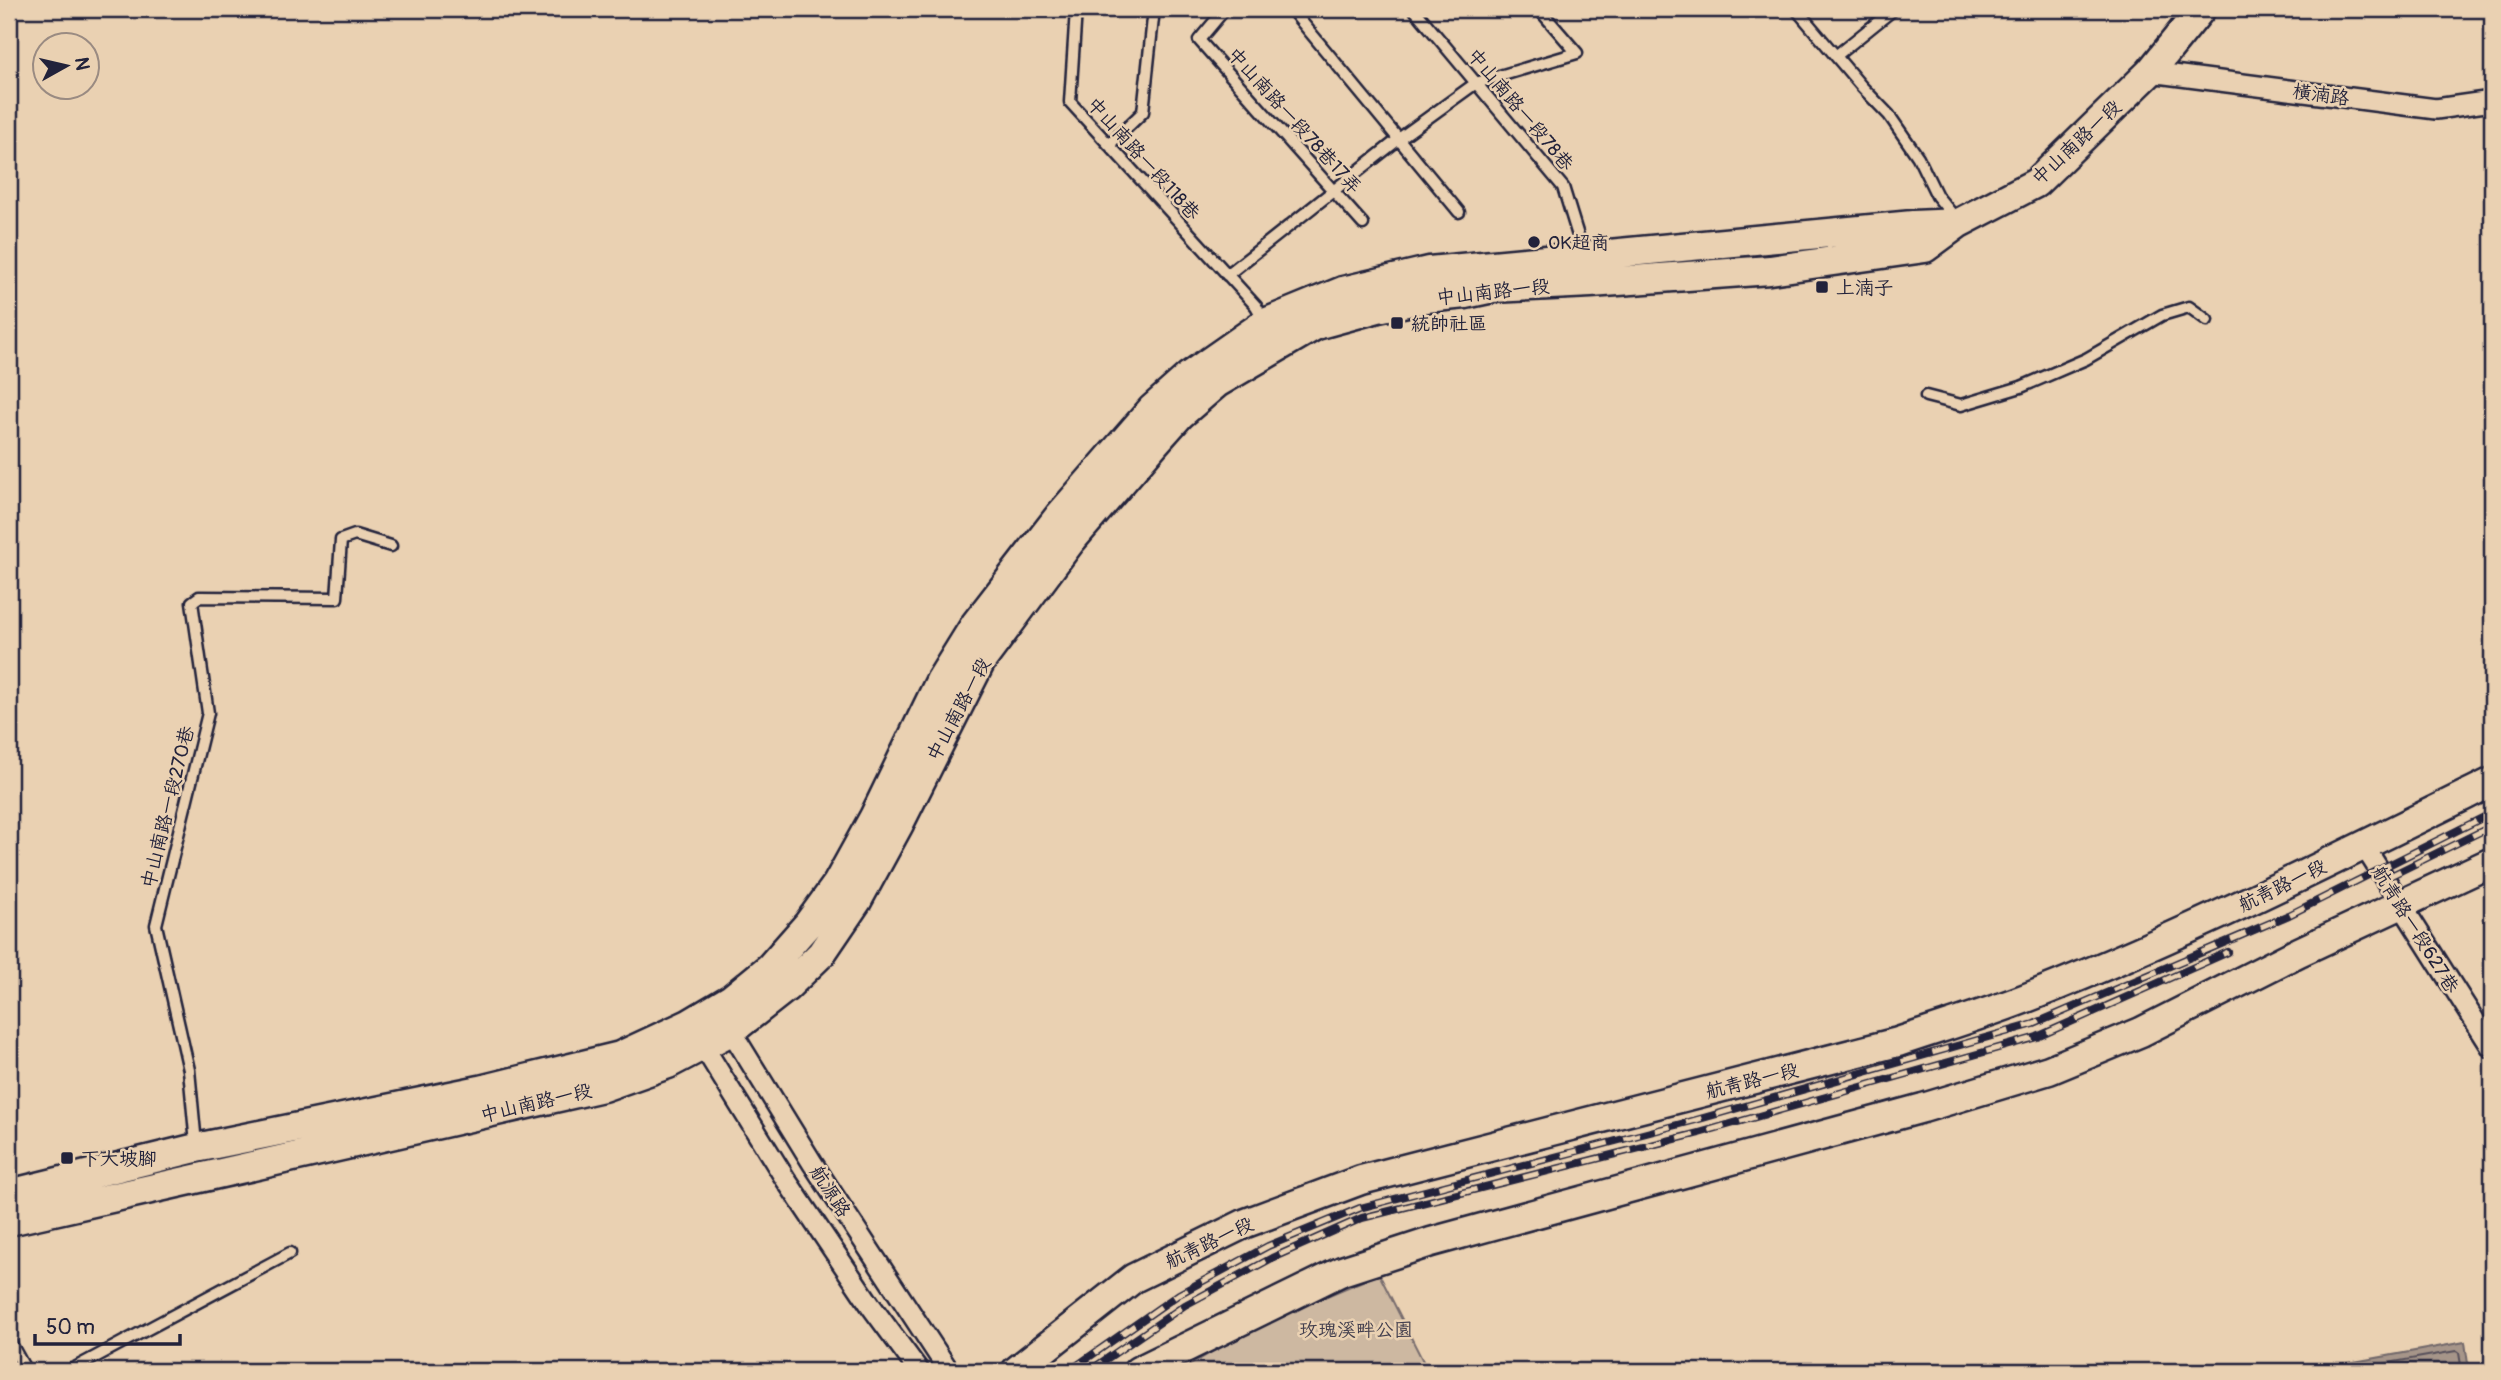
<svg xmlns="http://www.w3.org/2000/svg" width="2501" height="1380" font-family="Pangolin,'LXGW WenKai TC',sans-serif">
	<rect width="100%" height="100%" fill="#ead1b2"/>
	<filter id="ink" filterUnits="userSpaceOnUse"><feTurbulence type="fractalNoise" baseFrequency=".0143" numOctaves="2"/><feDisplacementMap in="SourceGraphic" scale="14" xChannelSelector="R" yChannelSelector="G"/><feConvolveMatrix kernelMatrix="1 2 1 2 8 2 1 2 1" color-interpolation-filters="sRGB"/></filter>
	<g filter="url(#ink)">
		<!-- green -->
		<path fill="#cdb8a1" stroke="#786d6e" stroke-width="2" d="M1379,1274L1428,1371H1181L1249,1329Z"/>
		<!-- water -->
		<path fill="#a69589" stroke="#71676a" stroke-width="2" d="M2465,1342L2469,1371H2304Z"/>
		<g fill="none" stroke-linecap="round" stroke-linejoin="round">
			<!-- shore -->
			<path stroke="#57505a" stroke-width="2" d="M2343,1371L2456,1351L2459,1353L2462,1371"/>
			<!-- lane casing -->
			<g stroke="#22223b" stroke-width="15">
				<path id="lane" d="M1076,9L1070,102L1256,306L1264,320
					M1225,9L1199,40L1363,224
					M1291,9L1459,212
					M1414,9L1563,187L1583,252
					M1796,9L1862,87L1889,115L1918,157L1937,196L1956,219
					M1837,55L1894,9
					M1109,145L1143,112L1154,9
					M1227,275L1400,138L1476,83L1577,53L1539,9
					M1926,396L1961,405L2021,387L2086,359L2162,315L2189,307L2207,320
					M196,1144L189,1070L156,925L208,713L192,602L199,597L337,598L341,540L355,535L391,546
					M9,1340L26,1371
					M69,1371L290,1253"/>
			</g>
			<!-- street casing -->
			<g stroke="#22223b" stroke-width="24">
				<path id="street" d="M2150,72L2436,109L2492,101
					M2364,846L2492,1048
					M725,1021L813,1164L949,1371
					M697,1036L786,1180L871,1306L919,1371"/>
			</g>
			<!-- secondary casing -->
			<g stroke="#22223b" stroke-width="33">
				<path id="secondary" d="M9,1194L196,1148L480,1090L620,1056L689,1024L731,999L770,967L808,924L837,884L874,817L940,681L976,623L1059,516L1152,409L1189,376L1265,323L1343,291L1429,271L1913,225L1959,223
					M9,1221L603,1087L668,1064L731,1031L787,987L821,954L857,901L899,824L980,663L1071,541L1156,442L1180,415L1217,383L1316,325L1378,308L1426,298L1465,294L1493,288L1591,283L1770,270L1925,248L1959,223L2036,183L2150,72L2201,9
					M1016,1371L1134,1278L1246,1223L1361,1180L1898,1042C1943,1027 1989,1013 2034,995C2190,933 2341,857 2492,782
					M1138,1371L1342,1271L1431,1242L1923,1108L2049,1070L2141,1032L2299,952L2492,862"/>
			</g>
			<!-- lane -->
			<use href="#lane" stroke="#ead1b2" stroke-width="10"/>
			<!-- street -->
			<use href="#street" stroke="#ead1b2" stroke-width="19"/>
			<!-- secondary -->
			<use href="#secondary" stroke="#ead1b2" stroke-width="28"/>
			<!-- rail casing -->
			<g stroke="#22223b" stroke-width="8">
				<path id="rail" d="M2386,878L2492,826
					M1069,1371L1179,1294L1268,1246L1360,1208L1696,1120L2034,1024L2289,915L2492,813
					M1089,1371L1185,1305L1272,1258L1362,1218L1699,1133L2037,1037L2228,952"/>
			</g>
			<!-- rail -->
			<use href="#rail" stroke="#ead1b2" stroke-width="5" stroke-dasharray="16" stroke-linecap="butt"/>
		</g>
	</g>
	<!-- markers -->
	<g fill="#22223b" stroke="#ead1b2" stroke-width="2.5">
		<circle cx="1534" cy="242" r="7"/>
		<rect x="1815" y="280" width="14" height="14" rx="3.5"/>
		<rect x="1390" y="316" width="14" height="14" rx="3.5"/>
		<rect x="60" y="1151" width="14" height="14" rx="3.5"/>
	</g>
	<g text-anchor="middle" stroke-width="5" stroke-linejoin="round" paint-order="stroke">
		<!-- street labels -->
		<g font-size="19" fill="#22223b" stroke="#ead1b2">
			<text transform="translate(2321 94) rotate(8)" y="7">橫湳路</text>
			<text transform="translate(1521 109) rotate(50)" y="7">中山南路一段78巷</text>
			<text transform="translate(1295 120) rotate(48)" y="7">中山南路一段78巷17弄</text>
			<text transform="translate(2076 142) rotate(-43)" y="7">中山南路一段</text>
			<text transform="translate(1144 158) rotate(48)" y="7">中山南路一段118巷</text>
			<text transform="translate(1493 291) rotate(-6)" y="7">中山南路一段</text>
			<text transform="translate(958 709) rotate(-62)" y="7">中山南路一段</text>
			<text transform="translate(167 807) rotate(-76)" y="7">中山南路一段270巷</text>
			<text transform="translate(2282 885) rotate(-26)" y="7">航青路一段</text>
			<text transform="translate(2416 929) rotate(58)" y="7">航青路一段627巷</text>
			<text transform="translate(1752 1080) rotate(-14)" y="7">航青路一段</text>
			<text transform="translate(536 1102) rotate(-13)" y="7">中山南路一段</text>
			<text transform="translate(831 1191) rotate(57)" y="7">航源路</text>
			<text transform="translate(1209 1242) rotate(-25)" y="7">航青路一段</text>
		</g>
		<!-- poi labels -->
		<g font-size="19" fill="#22223b" stroke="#ead1b2" text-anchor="start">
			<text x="1548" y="249">OK超商</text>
			<text x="1836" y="294">上湳子</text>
			<text x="1411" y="330">統帥社區</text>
			<text x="81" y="1165">下大坡腳</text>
		</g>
		<!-- park labels -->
		<g font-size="19" fill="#44404f" stroke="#ead1b2">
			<text x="1356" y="1336">玫瑰溪畔公園</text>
		</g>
	</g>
	<!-- margin -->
	<rect width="2501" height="1380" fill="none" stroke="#ead1b2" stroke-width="35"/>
	<rect x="18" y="18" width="2466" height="1345" fill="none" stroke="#22223b" stroke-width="2.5" filter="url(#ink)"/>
	<!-- north arrow -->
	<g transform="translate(66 66) rotate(82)"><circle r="33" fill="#ead1b2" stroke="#9a8b82" stroke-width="2"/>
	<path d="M0-5L12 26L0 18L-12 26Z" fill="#22223b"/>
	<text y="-10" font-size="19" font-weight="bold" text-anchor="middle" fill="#22223b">N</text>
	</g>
	<!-- scale -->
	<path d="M35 1334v10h145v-10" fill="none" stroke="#22223b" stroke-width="3.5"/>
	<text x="46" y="1334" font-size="21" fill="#22223b" stroke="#ead1b2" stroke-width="5" paint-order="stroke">50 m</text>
</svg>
